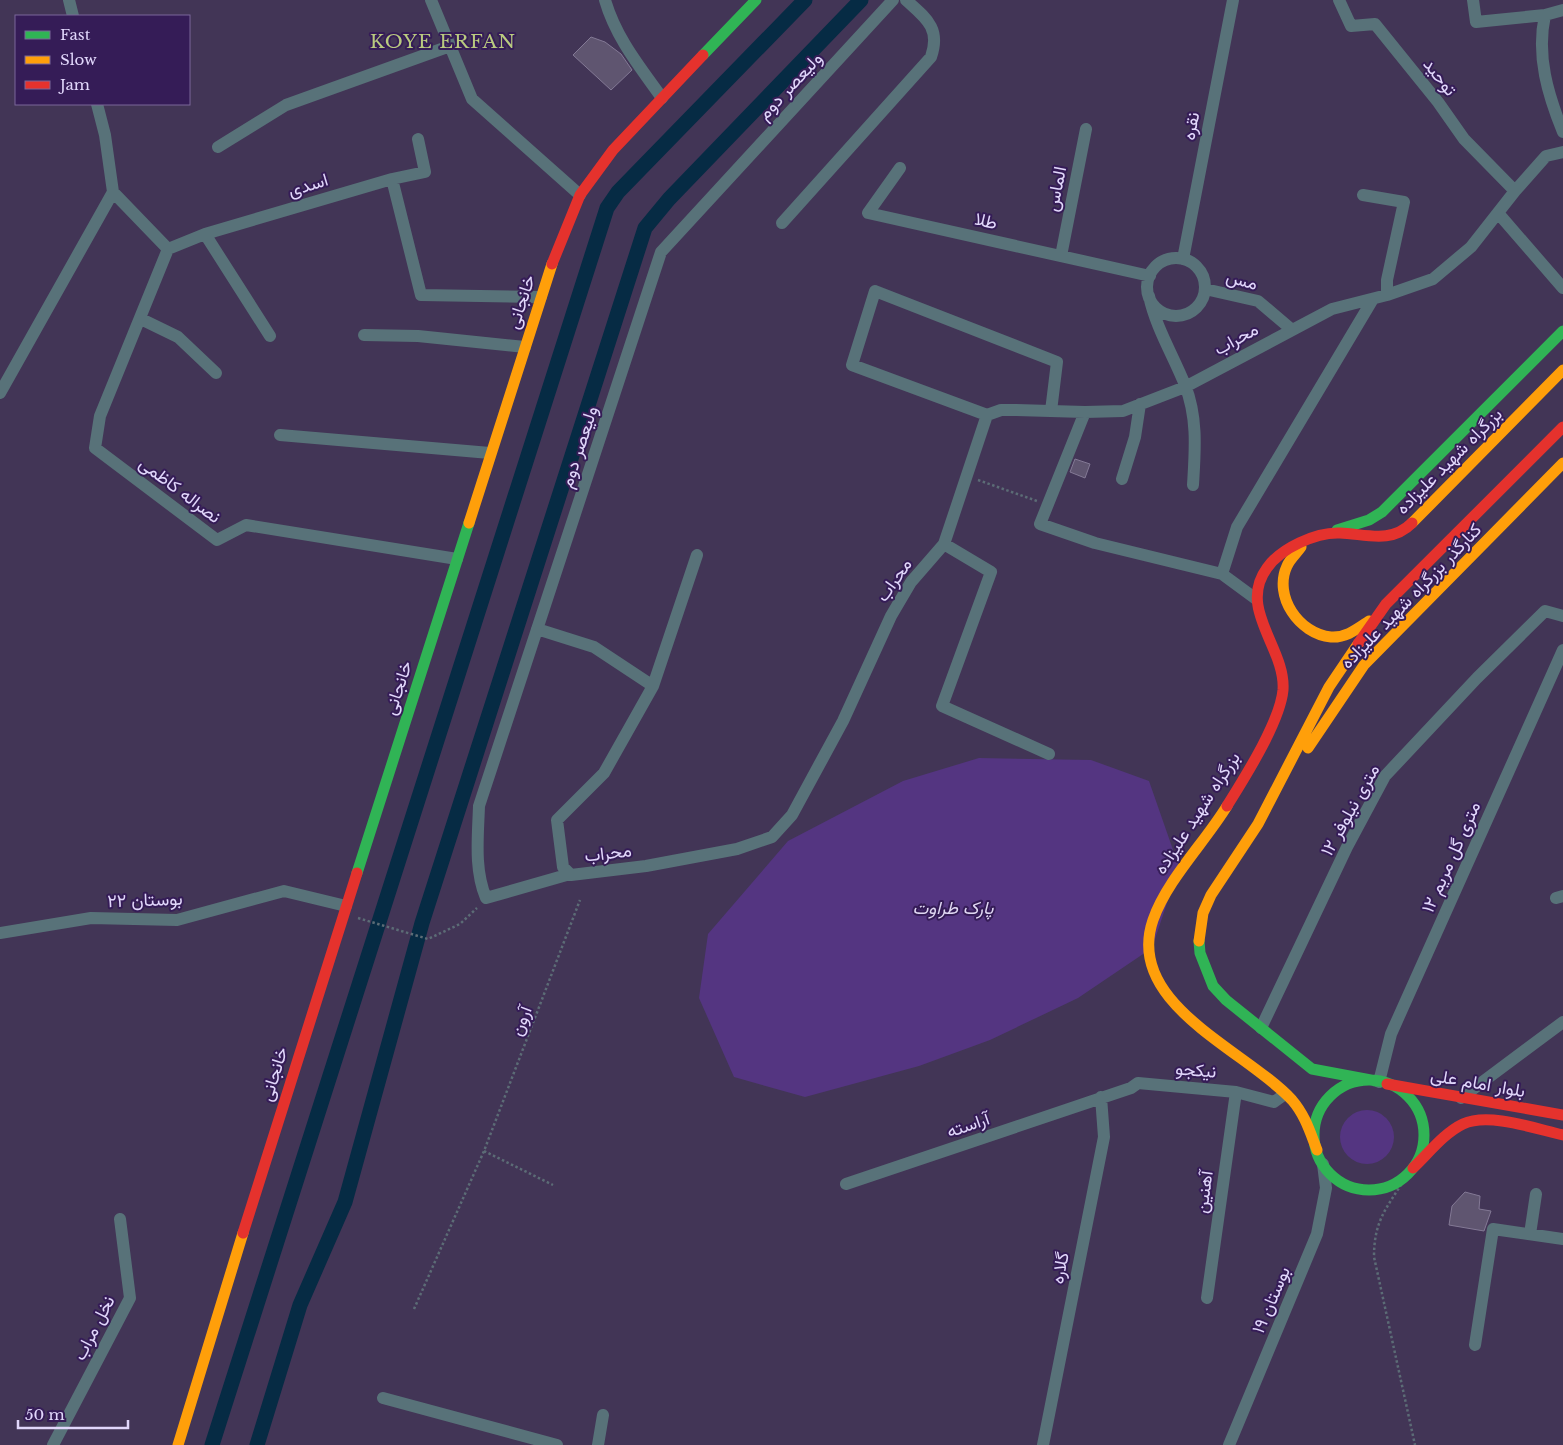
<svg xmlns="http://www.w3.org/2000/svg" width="1563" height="1445" font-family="'Libre Baskerville',Vazirmatn,serif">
	<rect width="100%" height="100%" fill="#423556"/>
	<!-- green -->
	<path fill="#543581" d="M979,758L1091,760L1149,781L1179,867L1152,948L1078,998L990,1040L919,1066L805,1097L734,1077L699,998L708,934L788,841L903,781Z
		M1340 1137a27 27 0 1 1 54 0a27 27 0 1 1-54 0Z"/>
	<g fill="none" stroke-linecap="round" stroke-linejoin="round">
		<!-- canal -->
		<path stroke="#062b44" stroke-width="15" d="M212,1445L607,208L618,192L805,0
			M257,1445L300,1305L345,1202L422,923L645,228L669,199L861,0"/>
	</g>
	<!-- building -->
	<path fill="#5f5570" stroke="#837995" d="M591,37L605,42L621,54L632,70L611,90L573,55Z
		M1075,459L1090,464L1085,478L1070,472Z
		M1465,1192L1480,1196L1479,1209L1491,1211L1484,1231L1449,1225L1452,1206Z"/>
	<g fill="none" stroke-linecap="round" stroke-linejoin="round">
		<!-- path -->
		<path stroke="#5c6c76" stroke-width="2.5" stroke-dasharray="2.5 2.5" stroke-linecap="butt" d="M978,480L1037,501
			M358,918L428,939L460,924L477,908
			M484,1151L553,1185
			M1404,1180C1386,1209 1374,1221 1374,1257L1415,1445
			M414,1309L484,1151L580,900"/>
		<!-- street -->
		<path stroke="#587279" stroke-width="12" d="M69,0L73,16
			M431,0L472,99L580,195
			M605,0C616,38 640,67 662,98
			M1339,0L1351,26L1375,24L1438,102L1464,139L1515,191
			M1473,0L1476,22L1545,15
			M1563,10L1545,15C1536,56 1548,95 1563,132
			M97,104L105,135L113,192L168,249
			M218,147L286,105L450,46
			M900,168L868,213L1150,276
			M392,179L425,172L418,139
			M1363,195L1404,202L1387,280V295
			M1498,213L1563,288
			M782,223L931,57C941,28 926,18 906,0
			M205,234L270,336
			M168,249L100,416L95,448L217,540L246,525L457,559
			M168,249L205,234L392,179L421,295L541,297
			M1061,256L1086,129
			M1147 287a29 29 0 1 1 58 0a29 29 0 1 1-58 0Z
			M1183,259L1233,0
			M1205,289L1258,301L1291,329
			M1149,296C1156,328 1173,355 1185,385C1198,418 1195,451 1193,485
			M141,319L178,337L216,373
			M364,335L418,336L525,347
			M0,393L113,192
			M1085,412L1040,524L1095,543L1222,574L1256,599
			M987,415L852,365L875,291L1057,362L1051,411
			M280,435L490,453
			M1122,479L1135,437L1140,404
			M944,544L991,572L942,706L1049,754
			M697,555L653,686L604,773L557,820L563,867L571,875L646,866L737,849L772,837L792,815L843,721L891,616L911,582L944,544L987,415L1001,410H1016L1085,412L1123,411L1185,387L1332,309L1387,295L1433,279L1471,247L1515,191L1546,156L1563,152
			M1222,574L1237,527L1373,299
			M537,629L594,647L653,686
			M570,874L486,898C474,869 478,837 479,806L661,252L893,0
			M1556,898L1563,896
			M0,933L91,918L177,920L284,891L346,906
			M1261,1028L1347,847L1385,776L1477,678L1545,611L1563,616
			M1379,1082L1391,1034L1563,650
			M1461,1098L1563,1022
			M846,1184L1131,1088L1138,1083L1236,1092L1274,1102L1285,1094
			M1530,1234L1536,1194
			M1207,1298L1236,1092
			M1475,1345L1493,1229L1563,1239
			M383,1398L557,1445
			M53,1445L130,1298L120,1219
			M598,1445L603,1415
			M1043,1445L1104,1137L1101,1097
			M1229,1445L1317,1234L1326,1188L1323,1164"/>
		<!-- fast -->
		<path stroke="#30b455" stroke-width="11" d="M703,55L756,0
			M1337,530L1369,520L1382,512L1563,331
			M357,873L469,523
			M1199,941L1200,953L1213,986L1226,1000L1312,1069L1376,1081
			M1314 1135a55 55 0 1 1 110 0a55 55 0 1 1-110 0Z"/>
		<!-- slow -->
		<path stroke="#ff9f0a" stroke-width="11" d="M469,523L552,264
			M1412,523L1563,370
			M1301,547C1297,553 1290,559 1287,566C1273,596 1299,634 1331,637C1346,638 1357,629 1369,621
			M1308,748L1364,665L1563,463
			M1227,806C1205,842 1167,880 1153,920C1124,1004 1246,1050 1292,1100C1305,1115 1310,1132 1317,1150
			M1199,941L1203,913L1211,895L1258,824L1329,687L1358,644
			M178,1445L243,1233"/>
		<!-- jam -->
		<path stroke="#e5322d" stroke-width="11" d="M552,264L580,195L613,150L703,55
			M1358,644L1386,604L1563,427
			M1227,806C1245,777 1280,722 1283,690C1286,648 1237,609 1267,568C1281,548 1316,532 1340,533C1366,534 1391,544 1412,523
			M1387,1084L1563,1115
			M1413,1168C1428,1154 1444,1133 1463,1124C1489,1112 1536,1129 1563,1135
			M243,1233L357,873"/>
	</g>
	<g text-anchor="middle" stroke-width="4" stroke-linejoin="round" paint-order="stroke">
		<!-- street labels -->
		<g font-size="18" fill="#e1d7fb" stroke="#351c57">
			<text transform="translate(1440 77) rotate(52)" y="6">توحید</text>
			<text transform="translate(790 86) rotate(-47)" y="6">ولیعصر دوم</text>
			<text transform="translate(1191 126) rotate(-79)" y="6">نقره</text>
			<text transform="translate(308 185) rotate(-17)" y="6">اسدی</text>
			<text transform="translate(1056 189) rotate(-79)" y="6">الماس</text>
			<text transform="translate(986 221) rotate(13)" y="6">طلا</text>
			<text transform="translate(1242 280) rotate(15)" y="6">مس</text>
			<text transform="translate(521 302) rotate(-72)" y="6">خانجانی</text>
			<text transform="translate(1236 339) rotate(-29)" y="6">محراب</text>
			<text transform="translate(579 447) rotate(-72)" y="6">ولیعصر دوم</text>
			<text transform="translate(1449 461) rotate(-45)" y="6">بزرگراه شهید علیزاده</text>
			<text transform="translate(180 490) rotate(37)" y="6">نصراله کاظمی</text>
			<text transform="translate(894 580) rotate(-55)" y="6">محراب</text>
			<text transform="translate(1411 596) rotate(-46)" y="6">کنارگذر بزرگراه شهید علیزاده</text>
			<text transform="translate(398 688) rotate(-72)" y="6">خانجانی</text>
			<text transform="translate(1350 810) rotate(-61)" y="6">۱۲ متری نیلوفر</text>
			<text transform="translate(1197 813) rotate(-57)" y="6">بزرگراه شهید علیزاده</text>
			<text transform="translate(608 853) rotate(-7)" y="6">محراب</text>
			<text transform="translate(1451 857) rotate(-66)" y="6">۱۲ متری گل مریم</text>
			<text transform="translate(145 900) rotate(-2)" y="6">بوستان ۲۲</text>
			<text transform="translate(521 1021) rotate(-69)" y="6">آرون</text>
			<text transform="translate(1196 1070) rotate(5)" y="6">نیکجو</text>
			<text transform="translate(274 1074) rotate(-73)" y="6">خانجانی</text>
			<text transform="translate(1478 1083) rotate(10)" y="6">بلوار امام علی</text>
			<text transform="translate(968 1125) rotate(-19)" y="6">آراسته</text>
			<text transform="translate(1204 1192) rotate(-82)" y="6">آهنین</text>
			<text transform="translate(1060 1268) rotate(-79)" y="6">گلاره</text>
			<text transform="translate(1271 1300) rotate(-67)" y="6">بوستان ۱۹</text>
			<text transform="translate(94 1328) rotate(-63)" y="6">نخل مراب</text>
		</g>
		<!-- park labels -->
		<g font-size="18" font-style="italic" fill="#dfd7f2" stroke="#351c57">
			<text x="953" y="914">پارک طراوت</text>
		</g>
		<!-- neighbourhood labels -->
		<g font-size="19" letter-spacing="1" fill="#b9ca7f" stroke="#351c57">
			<text x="443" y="48">KOYE ERFAN</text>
		</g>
	</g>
	<!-- legend -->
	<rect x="15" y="15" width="175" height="90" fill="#351c57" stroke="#7a6799"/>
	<rect x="25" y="31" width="25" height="8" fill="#30b455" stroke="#7a6799"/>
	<text x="60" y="40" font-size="15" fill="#e1d7fb">Fast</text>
	<rect x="25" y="56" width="25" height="8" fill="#ff9f0a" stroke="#7a6799"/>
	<text x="60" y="65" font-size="15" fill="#e1d7fb">Slow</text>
	<rect x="25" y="81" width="25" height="8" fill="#e5322d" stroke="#7a6799"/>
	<text x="60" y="90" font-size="15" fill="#e1d7fb">Jam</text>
	<!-- scale -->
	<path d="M18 1420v8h110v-8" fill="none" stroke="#e1d7fb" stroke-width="2.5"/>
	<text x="25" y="1420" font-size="15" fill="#e1d7fb" stroke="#351c57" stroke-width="4" paint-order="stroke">50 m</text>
</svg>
